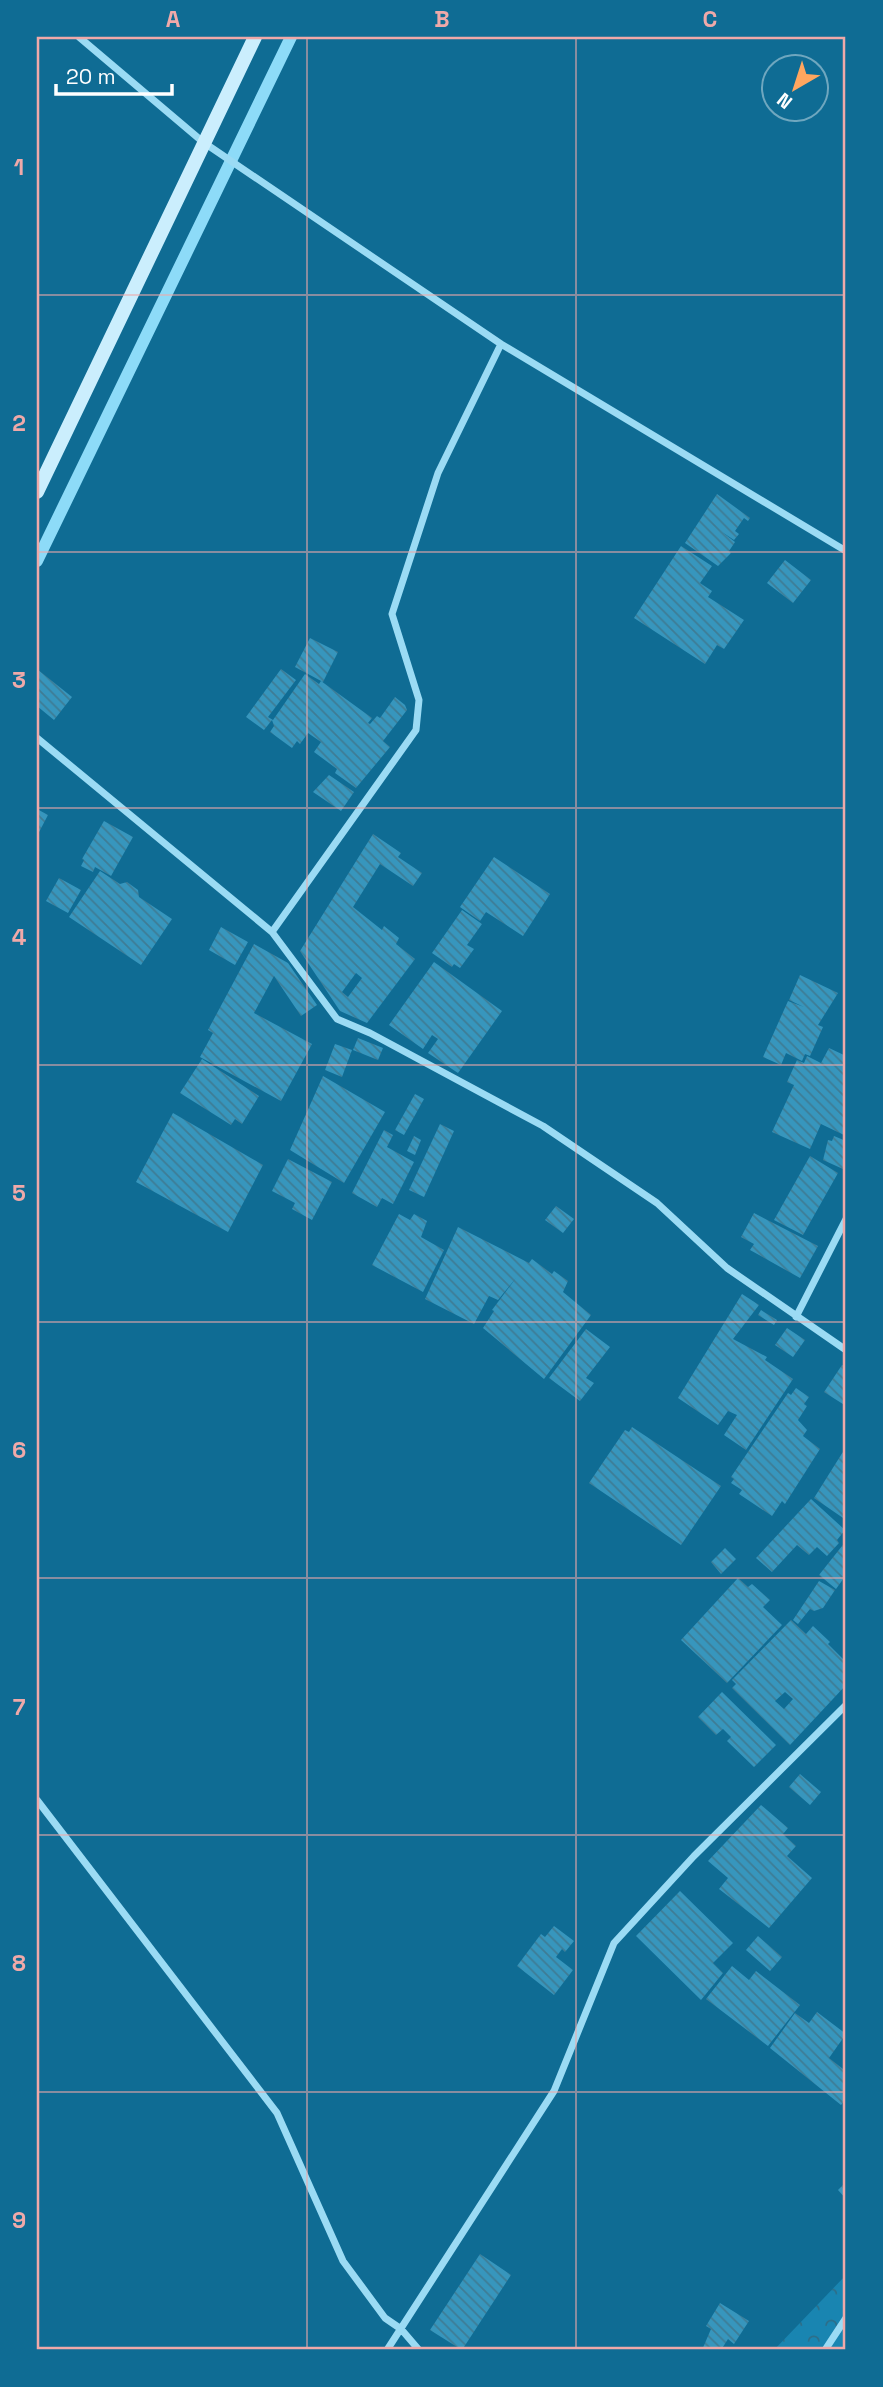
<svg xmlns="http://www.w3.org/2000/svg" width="883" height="2387" font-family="'Space Grotesk',sans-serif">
	<defs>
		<pattern id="forest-crowns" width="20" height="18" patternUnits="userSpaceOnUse" patternTransform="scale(1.75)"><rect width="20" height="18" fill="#1985b1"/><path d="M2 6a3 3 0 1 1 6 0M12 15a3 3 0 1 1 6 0" fill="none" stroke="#2d6e89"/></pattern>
		<pattern id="building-back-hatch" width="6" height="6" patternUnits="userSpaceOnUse" patternTransform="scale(1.75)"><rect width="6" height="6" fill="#3796bd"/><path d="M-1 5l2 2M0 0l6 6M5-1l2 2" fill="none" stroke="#3e7c95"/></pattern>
	</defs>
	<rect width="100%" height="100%" fill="#0f6c94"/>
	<!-- forest -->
	<path fill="url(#forest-crowns)" d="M846,2275V2350H774Z"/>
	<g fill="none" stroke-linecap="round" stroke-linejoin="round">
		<!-- stream -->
		<path stroke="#8ddbf8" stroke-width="12" d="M37,561L291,37"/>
	</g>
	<!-- building -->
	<path fill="url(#building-back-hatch)" fill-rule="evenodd" d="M717,494L750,518L748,521L744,518L735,531L739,534L734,540L722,532L735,542L729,551L731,553L718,566L685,543Z
		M681,546L712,566L700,583L712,591L708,597L744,620L724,649L717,645L705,664L634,618Z
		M785,560L811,580L793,603L767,583Z
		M310,638L338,652L323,682L295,667Z
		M37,669L72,697L54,720L37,706Z
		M281,669L296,680L268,717L273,720L305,674L319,684L321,681L372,718L368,723L370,724L377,716L380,718L395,697L405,705L407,710L383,741L390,747L356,788L335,773L337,769L314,752L321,742L308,733L300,744L297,741L292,748L270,732L274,726L272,720L264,730L246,717Z
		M329,775L354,792L341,811L313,792Z
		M37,809L48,815L37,836Z
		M104,821L133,837L111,876L95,867L93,872L81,866L84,860L82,859Z
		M373,834L401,853L398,857L422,873L413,886L380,864L353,907L382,930L384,926L399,938L396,944L415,959L367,1023L340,1011L300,951ZM356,973L362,978L348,997L342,992Z
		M494,857L550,894L523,936L486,912L480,921L460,907Z
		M100,871L120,884L127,882L138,890L139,897L172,919L141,965L69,917Z
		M59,878L81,890L68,913L46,901Z
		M462,910L482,924L467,945L474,949L460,968L454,964L452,967L432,953Z
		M221,927L248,942L235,965L209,950Z
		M254,944L288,963L317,1005L301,1016L274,976L254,1013L312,1044L281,1101L200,1057L213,1033L208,1030Z
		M434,962L502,1011L458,1073L428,1053L438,1039L432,1035L423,1049L389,1025Z
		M800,975L838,993L818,1025L823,1027L810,1056L805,1054L802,1061L786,1053L781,1065L763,1057L788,1001L804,1007L789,1000Z
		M358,1038L383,1048L378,1060L353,1050Z
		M335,1044L352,1050L342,1077L325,1070Z
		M829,1048L846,1056V1136L821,1124L810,1149L772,1132L794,1085L787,1082L797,1060L804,1063L807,1056L821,1063Z
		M202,1059L259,1096L242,1124L235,1119L231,1125L180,1093Z
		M323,1076L385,1112L344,1183L290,1150Z
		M415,1094L424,1099L404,1135L395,1130Z
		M173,1113L263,1165L228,1232L136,1182Z
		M440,1124L454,1131L424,1197L409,1190Z
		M384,1130L393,1135L387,1147L414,1162L393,1204L382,1198L377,1207L352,1193Z
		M414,1136L421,1140L415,1155L407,1151Z
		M834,1136L846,1141L843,1169L823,1160L828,1140L832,1141Z
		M810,1156L838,1173L803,1235L774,1220Z
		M288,1159L332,1182L312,1220L292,1209L295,1203L272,1191Z
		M556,1206L574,1219L563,1233L545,1220Z
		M754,1213L818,1246L800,1278L750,1250L754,1244L741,1237Z
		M399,1214L410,1220L414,1214L427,1221L421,1237L444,1250L423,1292L372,1265Z
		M458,1227L529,1263L532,1259L552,1274L554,1271L568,1281L563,1292L591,1315L544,1379L483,1328L494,1311L492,1310L516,1278L498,1300L489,1296L474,1324L425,1299Z
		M742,1294L759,1305L733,1339L767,1357L765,1360L793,1379L746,1450L724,1435L737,1415L728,1411L718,1425L678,1398Z
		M761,1310L777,1320L774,1325L758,1315Z
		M787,1328L805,1340L793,1357L775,1345Z
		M586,1329L610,1347L586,1378L594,1383L580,1401L549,1378Z
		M842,1365L846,1368V1406L824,1392Z
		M796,1388L809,1397L804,1404L807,1406L798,1420L807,1430L803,1436L820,1449L785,1504L782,1501L772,1516L739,1494L742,1490L731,1483L734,1479L731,1477L788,1393L791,1395Z
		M632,1427L721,1486L681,1545L589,1483L625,1430L629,1432Z
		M846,1447V1520L814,1498Z
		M811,1499L845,1530L837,1540L839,1543L827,1556L817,1547L809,1555L797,1545L772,1572L756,1558Z
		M846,1541V1575L836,1589L819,1575Z
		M725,1548L736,1559L721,1574L711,1562Z
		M738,1578L748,1587L752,1584L770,1600L763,1607L782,1625L727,1683L681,1640Z
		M819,1581L835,1590L823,1608L814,1611L810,1609L798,1624L793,1620Z
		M791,1620L806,1634L813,1626L830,1642L828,1644L846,1662V1685L790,1745L732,1688L736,1684L732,1680ZM785,1692L793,1699L784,1709L775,1701Z
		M722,1692L776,1745L754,1767L727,1741L731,1737L723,1729L716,1735L698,1717Z
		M800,1774L821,1792L810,1805L789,1787Z
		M761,1805L788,1828L783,1834L796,1846L787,1856L812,1878L769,1928L719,1889L728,1878L708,1861Z
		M680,1891L733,1943L713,1963L723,1973L701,2000L636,1936Z
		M554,1926L574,1941L565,1952L562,1949L556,1957L573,1970L554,1995L517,1966L541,1934L545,1937Z
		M758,1936L782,1957L770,1971L746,1950Z
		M732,1966L749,1980L756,1971L800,2005L768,2046L706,1999Z
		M817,2012L846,2034L829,2058L843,2069L846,2065V2099L841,2105L770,2048L795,2013L809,2023Z
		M846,2182V2199L838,2190Z
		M480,2254L511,2275L462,2350L430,2330Z
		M720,2303L749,2321L734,2344L728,2339L721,2350H702L711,2329L706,2326Z"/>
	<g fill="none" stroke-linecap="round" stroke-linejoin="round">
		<!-- street -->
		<path stroke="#9bdbf4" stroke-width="7" d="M79,37L203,142L501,344L846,551
			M37,738L272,932L337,1019L370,1033L543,1126L657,1203L727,1268L846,1350
			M272,932L416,730L419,700L392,614L438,473L501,344
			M796,1317L846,1219
			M37,1800L277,2113L343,2261L385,2318L401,2329L419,2350
			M387,2350L554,2091L614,1943L694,1856L846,1705
			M825,2350L846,2318"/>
		<!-- secondary -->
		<path stroke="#cbeefd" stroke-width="14" d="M37,492L255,37"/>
	</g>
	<!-- grid -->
	<path fill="none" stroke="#efa9a9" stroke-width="2" stroke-opacity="0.55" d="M307,37V2350M576,37V2350M37,295H846M37,552H846M37,808H846M37,1065H846M37,1322H846M37,1578H846M37,1835H846M37,2092H846"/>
	<!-- border -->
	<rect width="883" height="2387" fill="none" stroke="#0f6c94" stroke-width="77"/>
	<!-- north arrow -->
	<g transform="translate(795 88) rotate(219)"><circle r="33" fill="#0f6c94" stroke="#6fa7bf" stroke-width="2"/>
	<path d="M0-5L12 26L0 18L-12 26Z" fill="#ffa65f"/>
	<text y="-10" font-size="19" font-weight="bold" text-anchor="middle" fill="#ffffff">N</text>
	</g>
	<!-- scale -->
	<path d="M56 84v10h116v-10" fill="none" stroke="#ffffff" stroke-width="3.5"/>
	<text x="66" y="84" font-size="21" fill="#ffffff" stroke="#0f6c94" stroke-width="5" paint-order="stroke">20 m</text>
	<rect x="38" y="38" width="806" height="2310" fill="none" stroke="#efa9a9" stroke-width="2.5"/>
	<g font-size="23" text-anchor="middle" font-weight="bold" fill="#efa9a9">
		<text x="173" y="27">A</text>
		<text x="442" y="27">B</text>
		<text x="710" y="27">C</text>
		<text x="19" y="175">1</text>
		<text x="19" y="431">2</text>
		<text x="19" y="688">3</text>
		<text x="19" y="945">4</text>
		<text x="19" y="1201">5</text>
		<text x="19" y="1458">6</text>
		<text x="19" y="1715">7</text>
		<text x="19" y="1971">8</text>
		<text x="19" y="2228">9</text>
	</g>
</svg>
